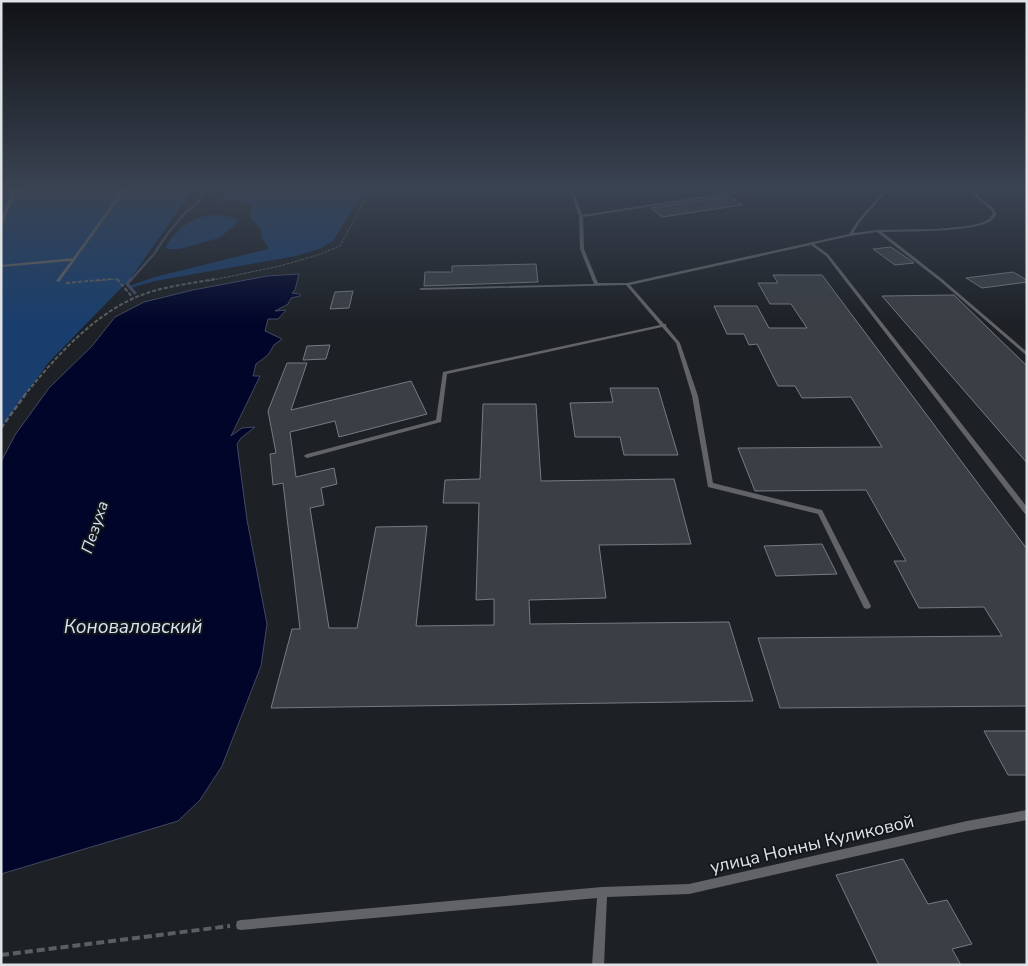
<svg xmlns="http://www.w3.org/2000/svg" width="1028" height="966" font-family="'Nunito Sans',sans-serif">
	<rect width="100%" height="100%" fill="#1d2126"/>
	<!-- green -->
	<path fill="#193e6d" d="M1,189H193L131,278L49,362L1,428Z
		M236,189L271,191L365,189L333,241L319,249L296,256L155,281L130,288L129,286L155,277L268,249V246L262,239L261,229L251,218V205L235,200L216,202Z
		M219,215L230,217L238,220L235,225L219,238L180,249H169L165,247C180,226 193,215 219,215Z"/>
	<!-- water -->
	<path fill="#000529" stroke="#434862" d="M299,274L295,290L292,293L300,294V296L291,298L288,304L275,311L286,310L278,319H268L265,331L282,339L274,345L268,355L256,364L253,376H260L231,436L242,428L255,427L241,438L237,444L247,520L267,624L261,666L222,766L200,800L178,821L1,874V462L15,435L49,388L92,346L115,317L144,302L193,290L267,276Z"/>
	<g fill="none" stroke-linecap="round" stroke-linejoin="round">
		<!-- stream-far1 -->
		<path stroke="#434862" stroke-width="2.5" d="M130,281L154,254L168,233L186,212L197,203L206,189"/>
		<!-- stream -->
		<path stroke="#434862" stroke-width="3" d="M131,279L127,284L135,293"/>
	</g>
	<!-- building -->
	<path fill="#3b3f45" stroke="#767b81" d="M729,196L742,205L662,217L651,208Z
		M891,247L913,262L914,263L895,265L873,249Z
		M536,264L538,282L424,286L425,272H452V266Z
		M1013,272L1027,280V282L982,288L966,278Z
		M773,275H822L1027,549V706L780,708L758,638L1002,636L984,607L919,608L894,561H906L866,490L755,491L738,448L882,447L851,397L802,398L795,386H778L757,344L749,345L744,334H727L714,306H757L769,328H807L791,304H770L758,283H778Z
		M353,291L349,308L330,309L335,292Z
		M882,296L954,295L1027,366V463Z
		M330,345L326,359L303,360L307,346Z
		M287,363H307L291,410L411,381L427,414L339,437L335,421L290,432L296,477L334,468L337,484L321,488L324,505L310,508L329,628H357L376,527L427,526L416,626L494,625V599L476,600L479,503H443L445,480L480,479L483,404H536L541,481L674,479L691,544L599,545L606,598L529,600L530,624L729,622L753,701L271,708L292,629H300L283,483L273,485L270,454L276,453L268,411Z
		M610,388H658L678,455H624L620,437H575L570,403L613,402Z
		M822,544L837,574L776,576L764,546Z
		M984,731H1027V775H1008Z
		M903,859L928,904L947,900L972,944L952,949L961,965H879L836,875Z"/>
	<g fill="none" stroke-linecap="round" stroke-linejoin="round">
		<!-- path-far3 -->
		<path stroke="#5b5f63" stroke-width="1" stroke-dasharray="3 1" stroke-linecap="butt" d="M95,281L117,279L118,281
			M208,281L280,266L318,255L340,246L371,189"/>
		<!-- path-far2 -->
		<path stroke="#5b5f63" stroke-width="2" stroke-dasharray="4 2" stroke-linecap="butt" d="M117,279L133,298
			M66,283L111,279
			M24,396C53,360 89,319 132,299C157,287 188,284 215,279"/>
		<!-- path-far1 -->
		<path stroke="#5b5f63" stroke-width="2.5" stroke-dasharray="5 2.5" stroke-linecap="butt" d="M1,428L25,395"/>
		<!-- path -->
		<path stroke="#5b5f63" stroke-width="4" stroke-dasharray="8 4" stroke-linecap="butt" d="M1,955L230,926"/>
		<!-- lane -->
		<path fill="#616366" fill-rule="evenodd" d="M14,189H18L3,222L1,223V217Z
			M123,189H126L59,282L56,281L71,261L1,267V265L73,258Z
			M569,189H573L582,215L732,192H755L765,189H771L755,194H732L583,217L584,249L598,283H627L849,234L858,220L886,189H889L860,222L853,233L878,230L937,229L969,226L981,223L989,219L993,214L990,209L966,189H969L992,207L997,214C995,216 994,218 992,220C976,233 904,231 882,232L942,279L1027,352V356L940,281L877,232L850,236L814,244L828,254L1027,507V514H1025L826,256L811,245L630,285L664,324H666V326L680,343L698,396L713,483L822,510L870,604L871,606L870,608L867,609L864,608L818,514L708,487L692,396L676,343L662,327L447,374L441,422L307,458L305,457L304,456L305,455L307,454L436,420L443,372L660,325L626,285L421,290L419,289L421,288L594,284L580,249L579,216Z
			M1027,810V820L967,831L689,894L607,897L604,965H592L597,898L241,930L237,929L236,925L237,921L241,920L602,887L689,884L967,821Z"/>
	</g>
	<!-- sky -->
	<linearGradient id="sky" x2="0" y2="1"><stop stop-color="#101215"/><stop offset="0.58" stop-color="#3a4352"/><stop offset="1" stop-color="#3a4352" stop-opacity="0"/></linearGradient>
	<rect width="1028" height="325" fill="url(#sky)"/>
	<g text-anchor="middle" stroke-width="4" stroke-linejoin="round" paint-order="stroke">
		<!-- water labels -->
		<g font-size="16" font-style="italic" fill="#d8e4f4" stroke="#14181c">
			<text transform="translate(94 527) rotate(-72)" y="6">Пезуха</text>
		</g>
		<!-- near-street labels -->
		<g font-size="18" fill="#e0e3e6" stroke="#14181c">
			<text transform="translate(812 844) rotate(-13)" y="6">улица Нонны Куликовой</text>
		</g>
		<!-- near-water labels -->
		<g font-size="19" font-style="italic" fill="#d8e4f4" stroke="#14181c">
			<text x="133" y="633">Коноваловский</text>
		</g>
	</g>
	<!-- border -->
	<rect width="1028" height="966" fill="none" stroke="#e0e3e6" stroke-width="5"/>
</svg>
